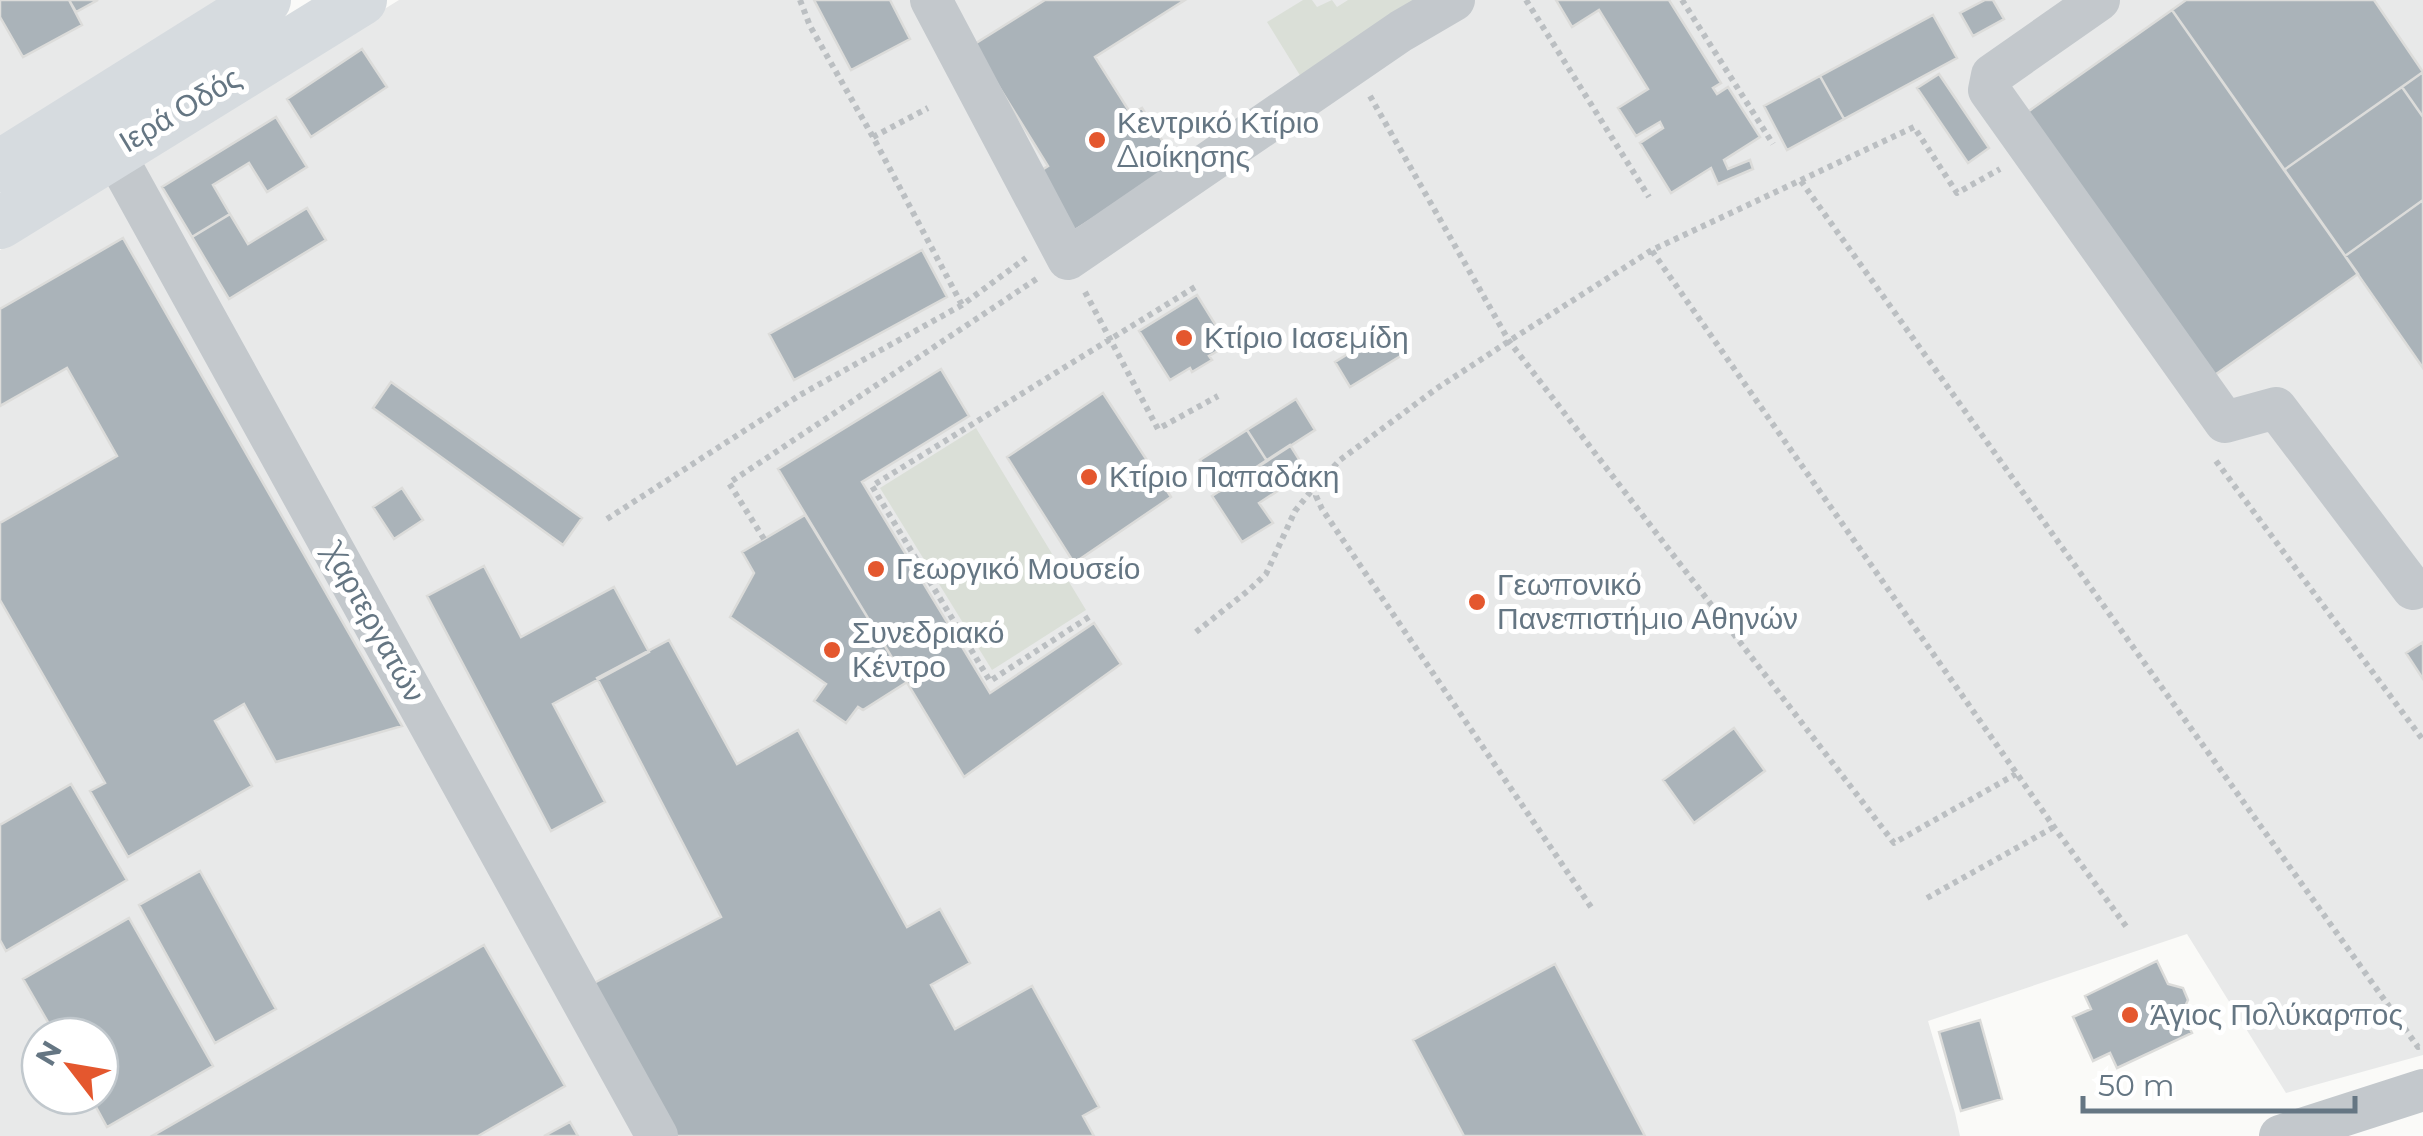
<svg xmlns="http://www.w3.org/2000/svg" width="2423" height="1136" font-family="Montserrat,sans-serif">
	<rect width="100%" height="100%" fill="#fafaf8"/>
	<!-- built -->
	<path fill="#e8e9e9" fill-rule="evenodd" d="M0,0H224L0,138Z
		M399,0H2423V1055L2286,1093L2187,934L1928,1021L1955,1113L1960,1136H0V250L167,143ZM40,1036H100V1096H40Z"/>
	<!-- green -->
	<path fill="#dadfd7" d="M1303,0H1312L1317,7L1332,0L1337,7L1348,0H1452L1309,90L1267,22Z
		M976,428L1086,610L992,670L880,488Z"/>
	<!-- building -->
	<path fill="#aab3b9" stroke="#dcdcda" stroke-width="2.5" d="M0,0H69L82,25L23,57L0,17Z
		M69,0H98L76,12Z
		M814,0H890L910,39L851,70Z
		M1045,0H1185L1095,57L1131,114L1142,108L1178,166L1070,233L1034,175L1048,166L973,45Z
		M1556,0H1669L1721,83L1713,88L1717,94L1728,87L1760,137L1724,160L1728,169L1750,160L1753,169L1718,184L1711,168L1671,193L1640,143L1663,128L1660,122L1636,136L1618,108L1648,89L1599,10L1572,27Z
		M1985,0H1993L2004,19L1973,36L1960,13Z
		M2186,0H2374L2423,72L2284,170L2172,10Z
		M2172,10L2358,274L2212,377L2026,113Z
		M1933,15L1957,58L1844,119L1820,76Z
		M362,49L387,87L311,137L287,99Z
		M2423,72V117L2402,87Z
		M1939,74L1989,148L1968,163L1917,88Z
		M1820,76L1844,119L1787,150L1764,106Z
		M2402,87L2423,117V200L2345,256L2284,170Z
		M276,117L307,167L267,192L249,163L213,185L230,214L192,237L162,187Z
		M2423,200V368L2345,256Z
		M307,208L326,240L229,299L192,237L230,214L248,244Z
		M123,238L402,726L276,762L244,704L215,721L252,786L128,857L90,791L105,783L0,600V523L117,456L67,368L0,406V309Z
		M922,250L947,297L794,380L769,334Z
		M1197,295L1228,345L1209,356L1212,360L1192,372L1190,368L1170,380L1139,331Z
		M1392,327L1407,352L1350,387L1335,362Z
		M941,369L969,416L862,482L990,693L1094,623L1121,664L964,777L778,469Z
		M391,382L582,518L563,545L373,408Z
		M1103,393L1171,497L1074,563L1007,457Z
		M1296,399L1315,430L1267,461L1247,430Z
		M1247,430L1267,461L1220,491L1200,460Z
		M1290,445L1307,472L1259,503L1273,523L1242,542L1212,496Z
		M402,488L423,520L394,539L373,507Z
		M805,515L907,682L863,710L858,707L846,723L814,701L826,684L730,617L754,573L742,552Z
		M484,566L521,637L614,587L649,652L553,704L605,802L551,831L427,596Z
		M669,640L737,764L798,730L907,927L940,909L970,963L931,985L955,1029L1032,986L1099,1107L1083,1116L1094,1136H673L594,983L721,917L597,678Z
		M2423,642V679L2406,653Z
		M1734,728L1765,771L1694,823L1663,780Z
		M71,784L127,880L6,951L0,940V825Z
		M200,871L276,1009L215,1043L139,905Z
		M129,918L213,1066L107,1127L90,1096H100V1036H56L23,979Z
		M484,945L565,1086L478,1136H152Z
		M2157,961L2168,984L2183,988L2188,1000L2182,1013L2192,1033L2117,1068L2110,1053L2093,1061L2073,1017L2091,1009L2085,996Z
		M1555,964L1645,1136H1464L1413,1040Z
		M1980,1020L2002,1099L1961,1111L1939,1032Z
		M570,1122L578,1136H544Z"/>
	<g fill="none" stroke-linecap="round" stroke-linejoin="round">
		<!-- path -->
		<path stroke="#bbbfc2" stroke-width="6" stroke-dasharray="5 5" stroke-linecap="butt" d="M800,0L810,26L873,137L962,305
			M1526,0L1649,197
			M1682,0L1773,144
			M1370,96L1509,341L1894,843L2016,774
			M873,137L928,108
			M1801,181L2418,1047L2423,1046
			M1652,251L2054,827L2128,929
			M1085,292L1158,429L1218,396
			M2216,461L2423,740
			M607,519L800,395L962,305L1026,258
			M764,539L729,483L1038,278
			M1089,617L990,681L872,486L1195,287
			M1196,632L1249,590L1266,574L1295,511L1316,485
			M1927,898L2054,827
			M1591,907L1322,509L1316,496L1319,482L1340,460L1436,389L1509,341L1652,250L1914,127L1957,193L2000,169"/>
		<!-- minor -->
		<path stroke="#c3c8cc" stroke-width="42" d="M931,0L1068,259L1401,31L1454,0
			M2099,0L1992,75L1989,90L2225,422L2276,408L2413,589
			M98,124L657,1136
			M2280,1136L2423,1090"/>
		<!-- major -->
		<path stroke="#d6dbdf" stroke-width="52" d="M0,166L265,0
			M0,223L361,0"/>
	</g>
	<!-- markers -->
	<g fill="#e4572e" stroke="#fff" stroke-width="4">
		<circle cx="1097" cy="140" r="10"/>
		<circle cx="1184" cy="338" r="10"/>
		<circle cx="1089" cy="477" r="10"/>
		<circle cx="876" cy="569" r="10"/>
		<circle cx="1477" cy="602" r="10"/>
		<circle cx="832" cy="650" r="10"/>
		<circle cx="2130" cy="1015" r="10"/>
	</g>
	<g text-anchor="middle" stroke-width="10" stroke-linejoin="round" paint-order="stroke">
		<!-- street labels -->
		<g font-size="30" fill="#657683" stroke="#fff">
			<text transform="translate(180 110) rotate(-31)" y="10">Ιερά Οδός</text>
			<text transform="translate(374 623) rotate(61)" y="10">Χαρτεργατών</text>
		</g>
		<!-- poi labels -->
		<g font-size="30" fill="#657683" stroke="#fff" text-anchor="start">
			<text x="1117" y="133">Κεντρικό Κτίριο<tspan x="1117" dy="34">Διοίκησης</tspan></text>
			<text x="1204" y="348">Κτίριο Ιασεμίδη</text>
			<text x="1109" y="487">Κτίριο Παπαδάκη</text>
			<text x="896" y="579">Γεωργικό Μουσείο</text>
			<text x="1497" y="595">Γεωπονικό<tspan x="1497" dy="34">Πανεπιστήμιο Αθηνών</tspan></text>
			<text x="852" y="643">Συνεδριακό<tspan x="852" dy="34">Κέντρο</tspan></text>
			<text x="2150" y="1025">Άγιος Πολύκαρπος</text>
		</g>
	</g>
	<!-- north arrow -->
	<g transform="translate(70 1066) rotate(301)"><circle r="48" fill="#ffffff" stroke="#c1c8cd" stroke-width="2.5"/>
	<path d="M0-8L18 38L0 25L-18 38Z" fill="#e4572e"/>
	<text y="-15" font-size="28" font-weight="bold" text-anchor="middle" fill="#657683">N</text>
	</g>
	<!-- scale -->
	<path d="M2083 1096v15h272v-15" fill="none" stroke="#657683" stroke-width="5"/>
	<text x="2098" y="1096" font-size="30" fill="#657683" stroke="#ffffff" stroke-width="8" paint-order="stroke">50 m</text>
</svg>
